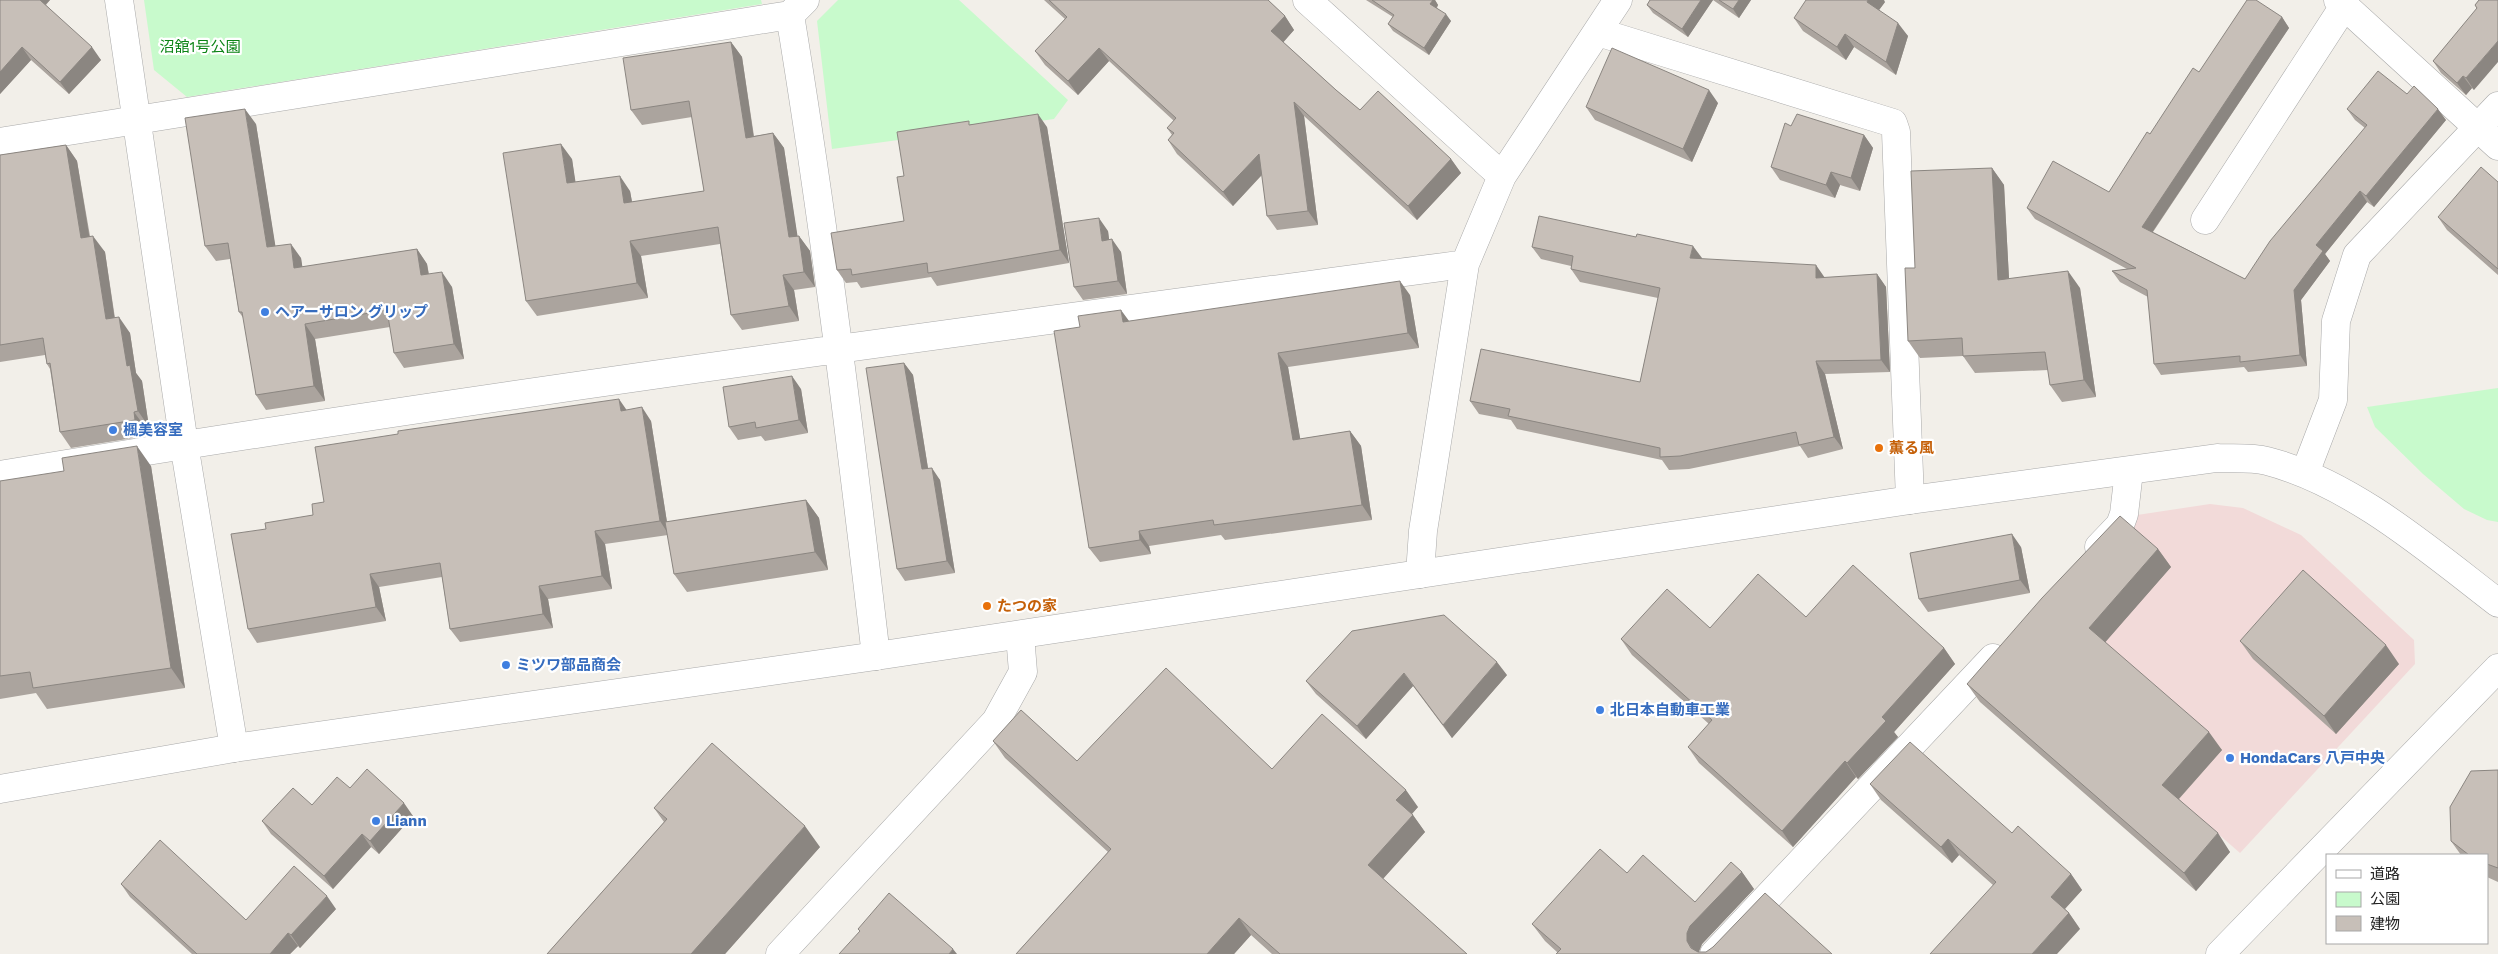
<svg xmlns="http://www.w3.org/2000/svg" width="2498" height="954" font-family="'Work Sans','Noto Sans JP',sans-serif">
	<rect width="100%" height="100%" fill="#f2efe9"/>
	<!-- commercial -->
	<path fill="#f2dad9" d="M2210,504L2243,508L2301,535L2414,640L2415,664L2240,853L2013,655L2137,515Z"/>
	<!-- park -->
	<path fill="#c8facc" d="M144,0H761L762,4L187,97L154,70Z
		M838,0H959L1068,100L1054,119L832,149L817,21Z
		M2498,388V522L2487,520L2464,509L2423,474L2375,427L2367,407Z"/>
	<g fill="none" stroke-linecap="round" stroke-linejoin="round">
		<!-- minor casing -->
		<g stroke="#a9a9a9" stroke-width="29">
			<path id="minor" d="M119,0L184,444L234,748
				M805,0L790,15C825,228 851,442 876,656
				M1307,0L1502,176
				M2338,0L2498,146
				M1598,32L1893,123L1896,132L1910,500
				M0,142L790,15
				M2205,220L2344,6
				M2305,473L2333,400L2336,321L2357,255L2498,106
				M0,475C487,394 976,330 1465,264
				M2099,547L2120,525L2124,514L2129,471
				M1420,574L1423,531L1465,264L1502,176L1618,0
				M780,954L996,721L1023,672L1020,635
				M1714,954L1993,658"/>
		</g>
		<!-- tertiary casing -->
		<g stroke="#a9a9a9" stroke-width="29">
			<path id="tertiary" d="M0,789L234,748L876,656L1910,500L2217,458C2233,459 2251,457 2267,461C2352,483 2429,550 2498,603
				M2220,954L2498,668"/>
		</g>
		<!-- minor -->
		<use href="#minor" stroke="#fff" stroke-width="28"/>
		<!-- tertiary -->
		<use href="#tertiary" stroke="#fff" stroke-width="28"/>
	</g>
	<!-- wall -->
	<path fill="#aba49e" d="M0,0H50L46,5L101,60L69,94L31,60L0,94Z
		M1044,0H1268L1285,16L1294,30L1283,42L1336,90L1360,110L1451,159L1461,173L1417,220L1304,116L1318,225L1277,230L1267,216L1262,175L1233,206L1177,154L1168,140L1172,135L1167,128L1174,121L1109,61L1078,95L1045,65L1035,51L1065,19Z
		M1366,0H1435L1438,5L1437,8L1451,21L1429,55L1393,31L1388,24L1393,17Z
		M1650,0H1751L1739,18L1713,0L1688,37L1653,13L1647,5Z
		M2479,0L2474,90L2472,88L2466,95L2441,73L2433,61L2477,9L2475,5Z
		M1885,2L1879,10L1908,36L1896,75L1854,47L1846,60L1803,31L1794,18Z
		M2282,17L2289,28L2153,232L2245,279L2365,128L2355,120L2347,109L2407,94L2446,120L2374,207L2367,202L2325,254L2330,261L2301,300L2307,366L2248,372L2244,367L2161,375L2154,364L2148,297L2120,282L2112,271L2127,269L2035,219L2027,208L2109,192L2150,134L2199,72Z
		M731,42L742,57L754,136L773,133L784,148L797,236H799L810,251L815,287L794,290L799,321L742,330L731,315L720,244L641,256L648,298L537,316L526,301L572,159L575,182L630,191L632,202L704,191L692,117L642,125L631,110Z
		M1718,103L1692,162L1595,120L1586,107Z
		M256,124L275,246L301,258L302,267L417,249L427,264L429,274L452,287L464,359L404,368L394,353L390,327L315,339L325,401L266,410L256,395L244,319L239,312L230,259L216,261L205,246Z
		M971,124L1047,127L1069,263L937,286L931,277L861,288L857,282L846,283L837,270L904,221V176Z
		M1791,126L1864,135L1873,148L1860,191L1840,185L1835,198L1780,180L1771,167Z
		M66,145L77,161L90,236L105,252L115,318L130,333L136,373L142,381L149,427H145L146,436L71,448L60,432L50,369L47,364L45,355L0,362V155Z
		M1992,168L2004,185L2009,279L2080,288L2096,397L2062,402L2050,385L2048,370L1975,373L1963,356L1920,358L1908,341L1915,268Z
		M2498,182V275L2447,230L2438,217Z
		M1108,231L1109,240L1121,252L1127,294L1083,300L1074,287Z
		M1532,247L1702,258V259L1825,278L1877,274L1886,287L1890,372L1825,374L1843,449L1808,458L1800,446L1689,469L1669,470L1662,460L1517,429L1511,420L1479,414L1470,401L1640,382L1658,298L1580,282L1571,269V266L1541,259Z
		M1410,295L1419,348L1288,367L1300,439L1350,431L1361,446L1372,520L1225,540L1221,535L1149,546L1151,554L1100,562L1089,548L1129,321Z
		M904,363L913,375L928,468L940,480L955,573L905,581L897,569Z
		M801,389L808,433L765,441L761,436L738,440L729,427Z
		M627,410L651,421L667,522L806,500L819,518L828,570L687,592L674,574L668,535L605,544L612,589L548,599L553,628L460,642L450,629L442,577L379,587L386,621L257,643L248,629L266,529L313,515L324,502Z
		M151,466L185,688L47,709L36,693L0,699V481Z
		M2021,547L2030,593L1928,612L1919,599Z
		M2158,549L2171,567L2105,642L2222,750L2179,799L2230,852L2196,891L1980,702L1967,684Z
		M1710,628L1944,648L1955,664L1894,732L1898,737L1858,779L1856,777L1793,847L1699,763L1688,747L1709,724L1632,655L1621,639Z
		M2240,641L2399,664L2336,734L2253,659Z
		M1507,675L1452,738L1413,686L1366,739L1316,694L1306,681Z
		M993,741L1077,761L1272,769L1418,807L1412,814L1425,832L1383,879L1467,954H1272L1251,935L1234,954H1016L1108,852L1005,758Z
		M2498,770V882L2487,877V855H2461L2451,841Z
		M1870,784L2012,833L2071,874L2082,890L2065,909L2069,913L2080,929L1993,885L1959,855L1952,863L1881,800Z
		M350,788L413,816L379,854L371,847L333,889L271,834L262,821L312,805Z
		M654,808L820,847L725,954H547L664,822Z
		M1742,872L1754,889L1702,944L1699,952H1557L1545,941L1532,924L1627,873L1695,902Z
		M121,884L246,920L336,909L300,948L298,946L290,954H192L130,897Z"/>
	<!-- shaded-wall -->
	<path fill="#8b8681" d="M38,0H50L43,7Z
		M1433,0H1435L1438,5L1435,10L1430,4Z
		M1701,0H1713L1688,37L1682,29Z
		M1739,0H1751L1739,18L1733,9Z
		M1868,0H1884L1885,2L1876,14L1867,2Z
		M1446,14L1451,21L1429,55L1424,48Z
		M1285,16L1294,30L1281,45L1271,31Z
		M2282,17L2289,28L2149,237L2142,227Z
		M1898,23L1908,36L1896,75L1886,62Z
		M1845,34L1854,47L1846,60L1837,47Z
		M2498,41V62L2474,90L2466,78Z
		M731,42L742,57L756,153L746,138Z
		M22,47L31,60L0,94V72Z
		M92,47L101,60L69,94L60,82Z
		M1099,48L1109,61L1078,95L1068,81Z
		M2463,76L2472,88L2466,95L2457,83Z
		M1709,90L1718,103L1692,162L1683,149Z
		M1294,102L1304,116L1318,225L1308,211Z
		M245,109L256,124L278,262L267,247Z
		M2438,109L2446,120L2374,207L2366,196Z
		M1038,114L1047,127L1069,263L1060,250Z
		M773,133L784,148L800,252L789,237Z
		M1864,135L1873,148L1860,191L1851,178Z
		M561,144L572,159L578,198L567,183Z
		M66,145L77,161L92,253L81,238Z
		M1259,154L1268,168L1233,206L1223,192Z
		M1451,159L1461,173L1417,220L1408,206Z
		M1992,168L2004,185L2010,297L1998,280Z
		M1831,172L1840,185L1835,198L1826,185Z
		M620,176L630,191L635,218L624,203Z
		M2360,191L2367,202L2325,254L2330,261L2301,300L2307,366L2300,355L2294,290L2316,245Z
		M1099,218L1108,231L1111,254L1102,241Z
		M93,236L105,252L117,335L106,319Z
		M799,236L810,251L815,287L804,272Z
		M1112,239L1121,252L1127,294L1118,281Z
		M630,241L641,256L648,298L637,283Z
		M291,244L301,258L305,283L294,268Z
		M1693,246L1702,258L1698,271L1690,258Z
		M417,249L427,264L431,290L421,275Z
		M1816,265L1825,278H1816Z
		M2068,271L2080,288L2096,397L2084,380Z
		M442,272L452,287L464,359L454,344Z
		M1877,274L1886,287L1890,372L1881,360Z
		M783,275L794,290L799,321L789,306Z
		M1400,281L1410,295L1419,348L1408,333Z
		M1121,310L1132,325L1123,322Z
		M119,317L130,333L136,373L142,381L149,427L138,411L127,366Z
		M305,324L315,339L325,401L314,386Z
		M1278,353L1288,367L1303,455L1293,440Z
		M1816,361L1825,374L1843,449L1834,437Z
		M904,363L913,375L930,481L922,469Z
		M792,376L801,389L808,433L799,420Z
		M619,399L628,412L621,411Z
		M642,407L651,421L669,535L660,521Z
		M134,412L145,427L146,436L135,420Z
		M1350,431L1361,446L1372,520L1362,505Z
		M137,446L151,466L185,688L171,668Z
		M932,468L940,480L955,573L947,561Z
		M806,500L819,518L828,570L815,552Z
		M595,531L605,544L612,589L602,576Z
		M1139,531L1149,546L1151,554L1140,540Z
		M2012,534L2021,547L2030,593L2020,580Z
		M2158,549L2171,567L2102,646L2089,628Z
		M370,574L379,587L386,621L376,607Z
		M539,586L548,599L553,628L543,614Z
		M2386,645L2399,664L2336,734L2324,716Z
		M1944,648L1955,664L1894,732L1898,737L1858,779L1847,763L1882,717Z
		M1497,662L1507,675L1452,738L1443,725Z
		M1404,673L1413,686L1366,739L1357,726Z
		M2209,732L2222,750L2175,803L2162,785Z
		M1845,761L1856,777L1793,847L1782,831Z
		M1406,790L1418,807L1408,818L1396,800Z
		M404,803L413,816L379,854L370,841Z
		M1413,815L1425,832L1380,882L1368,865Z
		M805,826L820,847L725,954H691Z
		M2218,833L2230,852L2196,891L2184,873Z
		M362,834L371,847L333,889L324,876Z
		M1948,839L1959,855L1952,863L1941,847Z
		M1742,872L1754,889L1702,944L1699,951V954H1696L1687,941V933L1690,926Z
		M2071,874L2082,890L2062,912L2051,897Z
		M327,896L336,909L300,948L291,935Z
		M2069,913L2080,929L2057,954H2032Z
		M1239,918L1251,935L1234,954H1207Z
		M288,933L298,946L290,954H270Z
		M953,949L957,954H949Z"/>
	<!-- building -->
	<path fill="#c7bfb8" stroke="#8b8681" d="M0,0H40L92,47L60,82L22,47L0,72Z
		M1049,0H1268L1285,16L1271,31L1336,90L1360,110L1378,91L1451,159L1408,206L1294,102L1308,211L1267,216L1259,154L1223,192L1168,140L1174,133L1167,128L1176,118L1099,48L1068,81L1035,51L1067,17Z
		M1372,0H1433L1430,4L1446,14L1424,48L1388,24L1394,15Z
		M1650,0H1701L1682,29L1647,5Z
		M1719,0H1739L1733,9Z
		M1806,0H1868L1867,2L1898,23L1886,62L1845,34L1837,47L1794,18Z
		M2247,0H2256L2282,17L2142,227L2245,279L2270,241L2367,125L2347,109L2378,71L2407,94L2414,86L2438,109L2366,196L2360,191L2316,245L2323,251L2294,290L2300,355L2240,362V356L2154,364L2147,290L2112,271L2136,268L2027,208L2053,161L2109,192L2147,132L2150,134L2193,68L2199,72Z
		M2479,0H2498V41L2466,78L2463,76L2457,83L2433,61L2477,8L2475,5Z
		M731,42L746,138L773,133L789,237L799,236L804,272L783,275L789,306L731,315L718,227L630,241L637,283L526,301L503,153L561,144L567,183L620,176L624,203L704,191L689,101L631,110L623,58Z
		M1612,48L1709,90L1683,149L1586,107Z
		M245,109L267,247L291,244L294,268L417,249L421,275L442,272L454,344L394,353L387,310L305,324L314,386L256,395L242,312H239L228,243L205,246L185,118Z
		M1038,114L1060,250L928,273L927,263L852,275L851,269L837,270L831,233L904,221L897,177L904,176L897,132L969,121V125Z
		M1797,114L1864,135L1851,178L1831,172L1826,185L1771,167L1785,123L1791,126Z
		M66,145L81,238L93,236L106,319L119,317L127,366L130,365L138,411L134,412L135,420L60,432L50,363L47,364L43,338L0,345V155Z
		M2481,167L2498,182V269L2438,217Z
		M1992,168L1998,280L2068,271L2084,380L2050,385L2045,352L1963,356L1962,338L1908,341L1905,268H1915L1911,171Z
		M1539,216L1636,237L1637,234L1693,246L1690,258L1816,265V278L1877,274L1881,360L1816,361L1834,437L1799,445L1796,432L1680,456L1660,457V448L1508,416L1510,409L1470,401L1481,349L1640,382L1660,288L1571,269L1573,256L1532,247Z
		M1099,218L1102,241L1112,239L1118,281L1074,287L1064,223Z
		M1400,281L1408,333L1278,353L1293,440L1350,431L1362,505L1214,525L1213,520L1139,531L1140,540L1089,548L1054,331L1080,327L1078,316L1121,310L1123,322Z
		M904,363L922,469L932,468L947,561L897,569L866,368Z
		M792,376L799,420L756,428L755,422L729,427L723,387Z
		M619,399L621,411L642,407L660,521L595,531L602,576L539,586L543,614L450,629L440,563L370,574L376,607L248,629L231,534L266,529L265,523L313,515L312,504L324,502L315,447L398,434V431Z
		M137,446L171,668L33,688L30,672L0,676V481L64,471L62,458Z
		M806,500L815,552L674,574L665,522Z
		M2120,516L2158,549L2089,628L2209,732L2162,785L2218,833L2184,873L1967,684L2042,598Z
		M2012,534L2020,580L1919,599L1910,553Z
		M1853,565L1944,648L1882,717L1886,721L1847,763L1845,761L1782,831L1688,747L1712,720L1621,639L1667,589L1710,628L1758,574L1806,617Z
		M2303,570L2386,645L2324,716L2240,641Z
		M1444,615L1497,662L1443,725L1404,673L1357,726L1306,681L1352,631Z
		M1166,668L1272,769L1322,714L1406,790L1396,800L1413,815L1368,865L1467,954H1280L1239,918L1207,954H1016L1111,849L993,741L1021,710L1077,761Z
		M1910,742L2012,833L2018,826L2071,874L2051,897L2069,913L2032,954H1930L1996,882L1948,839L1941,847L1870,784Z
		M712,743L805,826L691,954H547L667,819L654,808Z
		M367,769L404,803L370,841L362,834L324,876L262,821L293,788L312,805L337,777L350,788Z
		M2498,770V868L2487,864V855H2469L2451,841L2450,807L2471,771Z
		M160,840L246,920L294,866L327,896L291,935L288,933L270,954H197L121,884Z
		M1600,849L1627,873L1643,855L1695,902L1731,862L1742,872L1690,926L1687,933V941L1691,948L1698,952H1706L1713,947L1765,893L1832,954H1556L1561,949L1532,924Z
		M889,893L953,949L949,954H839L860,931L858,929Z"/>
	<!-- markers -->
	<g fill="#3f7fe0" stroke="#fff" stroke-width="2">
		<circle cx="265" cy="312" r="5"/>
		<circle cx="113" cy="430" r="5"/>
		<circle cx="506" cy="665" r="5"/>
		<circle cx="1600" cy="710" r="5"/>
		<circle cx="2230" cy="758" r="5"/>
		<circle cx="376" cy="821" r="5"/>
	</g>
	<g fill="#e8710a" stroke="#fff" stroke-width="2">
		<circle cx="1879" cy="448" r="5"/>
		<circle cx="987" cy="606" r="5"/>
	</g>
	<g text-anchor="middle" stroke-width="4.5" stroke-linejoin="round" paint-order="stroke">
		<!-- park labels -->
		<g font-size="15" fill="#0c8416" stroke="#fff">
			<text x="200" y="52">沼舘1号公園</text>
		</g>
		<!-- shop labels -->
		<g font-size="15" font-weight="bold" fill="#366cbe" stroke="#fff" text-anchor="start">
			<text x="275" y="317">ヘアーサロン グリップ</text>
			<text x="123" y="435">楓美容室</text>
			<text x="516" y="670">ミツワ部品商会</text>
			<text x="1610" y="715">北日本自動車工業</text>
			<text x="2240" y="763">HondaCars 八戸中央</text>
			<text x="386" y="826">Liann</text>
		</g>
		<!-- food labels -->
		<g font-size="15" font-weight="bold" fill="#c56008" stroke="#fff" text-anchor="start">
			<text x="1889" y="453">薫る風</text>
			<text x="997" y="611">たつの家</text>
		</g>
	</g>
	<!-- legend -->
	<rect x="2326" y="854" width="162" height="90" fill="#ffffff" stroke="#a7a7a7"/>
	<rect x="2336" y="870" width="25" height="8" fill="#ffffff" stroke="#a7a7a7"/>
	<text x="2370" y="879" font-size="15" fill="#222222">道路</text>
	<rect x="2336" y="892" width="25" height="15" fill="#c8facc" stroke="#a7a7a7"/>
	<text x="2370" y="904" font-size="15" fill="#222222">公園</text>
	<rect x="2336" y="916" width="25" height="15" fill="#c7bfb8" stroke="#a7a7a7"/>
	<text x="2370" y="929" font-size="15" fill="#222222">建物</text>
</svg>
